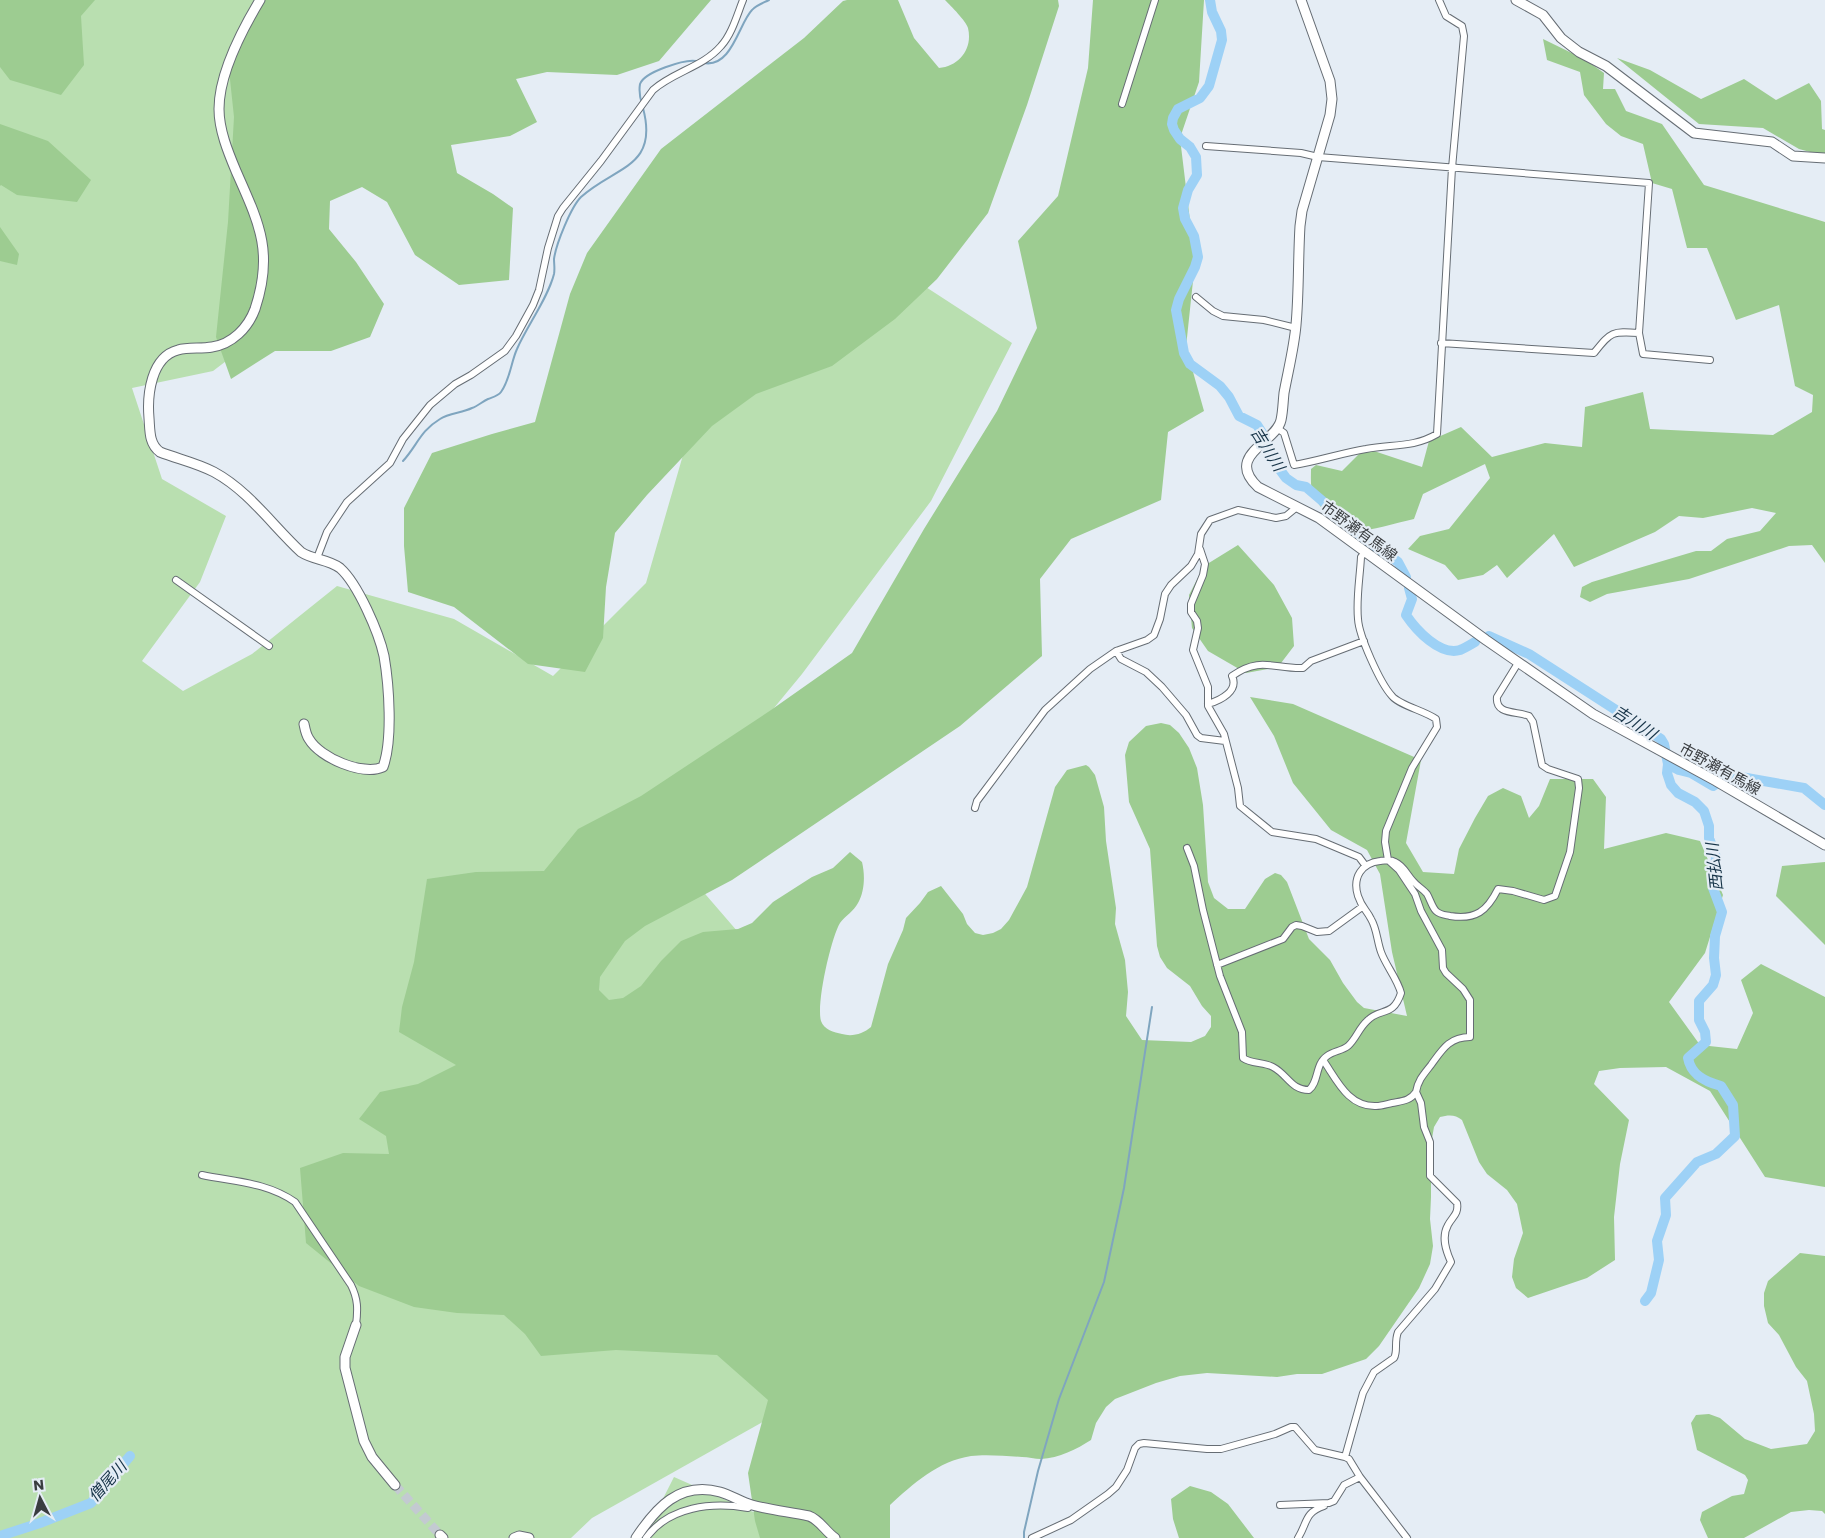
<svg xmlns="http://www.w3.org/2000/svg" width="1825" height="1538" font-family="Poppins,'Noto Sans JP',sans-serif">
	<rect width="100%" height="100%" fill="#e5edf5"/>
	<!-- green -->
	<path fill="#b9dfb0" d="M14,0H282L302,303L213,371L132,388L162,479L226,516L200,582L142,661L183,691L252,654L337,586L454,619L553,676L646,583L694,417L892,265L1012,343L931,501L802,674L662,844L763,961L782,1411L592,1518L571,1538H0V44Z
		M674,1477L785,1526V1538H643Z"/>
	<!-- forest -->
	<path fill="#9dcc91" d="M0,0H95L81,16L84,65L61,95L10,80L0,67Z
		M260,0H711L659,61L617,75L547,72L516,79L537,122L510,136L451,145L457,173L493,194L513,208L509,280L459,285L415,255L387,202L362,187L330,201L329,229L356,262L384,304L370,337L331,351H275L231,379L216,337L228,222L234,117L229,70Z
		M847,0H898L914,38L939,68C959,66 973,49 968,28C966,21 951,6 945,0H1058L1059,6L1027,105L988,213L937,279L895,319L832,366L756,394L712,426L647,495L615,533L606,587L603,638L585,672L528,664L454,607L408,592L404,546V508L432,453L492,434L535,422L570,294L587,253L661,149L804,38L843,1Z
		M1093,0H1204L1199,82L1180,138L1195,262L1186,347L1204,411L1168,432L1161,500L1071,539L1040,579L1042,656L960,726L732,880L645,926L625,941L600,977L599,990L609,1000L623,998L641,986L661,961L681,941L703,932L738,929L752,923L773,902L812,877L833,868L850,852L862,862C865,874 865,891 858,903C854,911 845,916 840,923C831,938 816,1004 821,1021C824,1030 834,1032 842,1034C852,1037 863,1034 871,1027L888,964L903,930L906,918L920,903L928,892L941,886L963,914L967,924L975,933L983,935L993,933L1001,929L1009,920L1027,887L1055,787L1067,770L1086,765L1089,767L1095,775L1104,807L1106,841L1116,908L1115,924L1125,960L1128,992L1126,1016L1142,1040L1191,1042L1205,1036L1211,1027V1016L1202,1006L1190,986L1167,968L1160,957L1157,946L1150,849L1129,802L1125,755L1129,742L1146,726L1161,723L1170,725L1179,733L1189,748L1197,768L1203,805L1208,882L1214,898L1228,909H1245L1265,879L1275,873L1281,875L1287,882L1309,939L1330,960L1343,983L1357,1002L1364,1008L1407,1016L1392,952L1380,874L1367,850L1331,830L1293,783L1274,736L1250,697L1293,704L1421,760L1406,843L1423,872L1454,874L1459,849L1475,818L1488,796L1503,788L1521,796L1529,818L1539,806L1550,779H1593L1606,797L1604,849L1666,833L1700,841L1723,895L1705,953L1669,1002L1700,1045L1737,1049L1753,1013L1741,980L1761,964L1825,997V1187L1765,1177L1710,1091L1666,1067L1620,1068L1599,1071L1594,1084L1629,1120L1620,1164L1614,1217L1615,1260L1587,1278L1528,1298L1516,1288L1512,1277L1514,1259L1523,1233L1517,1204L1507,1190L1487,1174L1479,1162L1462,1120C1455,1114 1448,1115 1440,1117L1434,1127L1431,1144V1197L1430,1219L1433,1246L1430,1264L1419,1288L1379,1346L1366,1359L1322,1374H1297L1277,1377L1207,1373L1180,1376L1156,1383L1115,1399L1106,1407L1096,1423L1091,1440C1077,1449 1059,1458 1041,1459C1035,1459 1028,1457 1022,1457C1007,1456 986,1454 971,1456C938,1461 913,1484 890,1505V1538H760L755,1521L748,1473L768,1400L717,1355L616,1350L541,1356L525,1334L504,1315L457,1313L414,1307L359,1286L306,1243L300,1168L343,1153L389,1154L386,1136L359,1119L380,1092L418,1084L456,1065L399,1032L402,1007L414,962L427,879L476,872L544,871L578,829L641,796L771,710L852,653L924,529L997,411L1037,328L1018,241L1058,196L1088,68Z
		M1543,39L1584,59L1604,73L1603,89H1615L1626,111L1662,124L1704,185L1825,222V563L1812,545L1789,546L1689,579L1607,594L1590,602L1580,597L1582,587L1592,582L1696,551H1711L1727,539L1760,531L1776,513L1752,508L1703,518L1679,516L1655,532L1574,567L1554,534L1507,578L1497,565L1483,575L1458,580L1445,565L1408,549L1420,536L1449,529L1490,478L1485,464L1423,494L1414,519C1395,523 1373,531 1353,531C1342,530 1318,507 1314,496C1310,488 1311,478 1311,469L1316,465L1342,471L1365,448L1422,467L1429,441L1461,427L1492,457L1545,443L1582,447L1585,407L1643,392L1650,429L1773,435L1812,412L1813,395L1795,386L1779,305L1736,320L1707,248H1687L1672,189L1652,183L1643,144L1621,136L1606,124L1584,95L1580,72L1547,60Z
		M1617,58L1650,70L1701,99L1744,79L1776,100L1809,83L1821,101L1822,129L1825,130V156L1799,149L1763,128L1699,124Z
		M0,124L48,141L91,180L77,202L17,195L1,185L0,186Z
		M0,227L19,254L17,265L0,261Z
		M1238,545L1274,585L1292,618L1294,646L1278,667L1246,673L1208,651L1192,628L1189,595L1204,566Z
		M1825,862V945L1776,896L1782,866Z
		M1800,1253L1825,1256V1514L1822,1511L1809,1510L1791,1512L1744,1538H1708L1700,1520L1702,1512L1732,1496L1744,1494L1748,1480L1745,1475L1697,1450L1691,1423L1696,1415L1709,1414L1720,1418L1745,1439L1771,1449L1807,1444L1815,1431L1814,1414L1807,1381L1796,1367L1779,1335L1768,1323L1764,1306V1293L1768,1281Z
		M1190,1486L1211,1492L1228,1504L1254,1538H1179L1173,1519L1171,1499Z"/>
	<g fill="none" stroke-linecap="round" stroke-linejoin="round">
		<!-- stream -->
		<path stroke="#7fa5bf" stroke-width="2" d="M704,63C732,68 739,23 752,10C756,5 763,3 769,0
			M642,104C640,98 639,90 640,84C644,72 685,59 696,61
			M403,461C417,446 420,431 440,419C449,413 462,413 472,408C478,406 483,401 488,399C493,397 498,396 501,392C510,380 511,362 517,349C527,326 548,298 554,274C555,269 554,264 554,259C556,244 571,207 581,197C615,166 659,168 643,108
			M1024,1538V1532L1038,1471L1059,1399L1104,1282L1124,1188L1152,1007"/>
		<!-- river -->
		<path stroke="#9dd1f6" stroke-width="10" d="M1210,0L1212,12L1221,31L1222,40L1209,86L1200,98L1178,109L1173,118L1172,124L1174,130L1180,139L1190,147L1196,157L1197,175L1188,190L1183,208L1185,219L1194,236L1198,257L1195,267L1179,299L1176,310L1184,353L1190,364L1220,386L1229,397L1239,416L1257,425L1266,439L1275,463L1286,478L1296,485L1306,487L1347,522L1354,532L1372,549L1390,556L1398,562L1406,577
			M1409,588L1412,599L1406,615C1416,630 1440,656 1460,650C1465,648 1470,645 1475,642
			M1489,636L1529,654L1661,739L1664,744L1668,764L1679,770L1691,773L1713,786L1722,780L1741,777L1804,788L1825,805
			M1645,1301L1651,1293L1659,1260L1657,1241L1666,1215L1665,1198L1697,1162L1716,1154L1735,1136L1733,1105L1721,1086C1705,1082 1691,1075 1688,1058L1706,1042L1705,1032L1699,1020V1001L1713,985L1716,975L1714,958L1715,936L1722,912L1713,888L1716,857L1709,838V826L1704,811L1695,802L1678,793L1671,785L1667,773L1668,764
			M0,1536L40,1523L91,1503L130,1456"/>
		<!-- secondary-tunnel -->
		<path stroke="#c3cad1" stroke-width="9" stroke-dasharray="9 4.5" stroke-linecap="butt" d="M395,1485L440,1535"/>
		<!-- street casing -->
		<g stroke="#666d74" stroke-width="8">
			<path id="street" d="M1122,104L1155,0
				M1206,146L1301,153L1318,157L1649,183L1639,333L1643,354L1710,360
				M1196,297L1213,311L1223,316L1264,320L1296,328
				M1441,343L1594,353C1611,332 1611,331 1639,333
				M1277,428L1284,433L1294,465C1318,461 1342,453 1366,449C1392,444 1413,448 1437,434L1452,168L1464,36L1462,26L1446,16L1439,0
				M1200,549L1205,564L1203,575L1191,604V612L1197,621L1198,628L1193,650L1208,687V706L1224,734L1238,788L1240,806L1272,832L1316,839L1359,857L1365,865
				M317,558L327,532L347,502L390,463L403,439L430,405L455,384L471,375L505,351L516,336L533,305L539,290L548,248L558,216L563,208L601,161L653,90C673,72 703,67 721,46C732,34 737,15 743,0
				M176,580L269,646
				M1116,651L1121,659L1146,672L1162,687L1186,715L1197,735L1201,738L1225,741
				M1208,704C1221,700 1239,691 1232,676C1260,656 1274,669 1303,668L1311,661L1364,641
				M975,808L977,801L1045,710L1090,669L1116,651L1147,640L1154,635L1160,619L1165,594L1171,585L1191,566L1198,554L1201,534L1210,520L1238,510L1276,518L1286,516L1297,507
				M1187,848L1194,866L1203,910L1220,976L1242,1032L1243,1058C1251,1064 1264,1062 1273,1067C1288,1075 1291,1090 1309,1090C1319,1082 1315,1064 1327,1056C1333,1051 1342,1051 1348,1046C1356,1039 1359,1028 1367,1021C1380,1007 1393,1018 1401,993C1397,978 1386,966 1381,952C1377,941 1377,929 1371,919C1366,909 1362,908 1358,896C1352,877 1362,863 1380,861C1386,860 1390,859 1395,862C1404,866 1407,875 1413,881C1417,886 1423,889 1427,894C1430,899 1432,907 1436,911C1440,915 1446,915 1450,916C1476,920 1487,911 1498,889L1513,891L1544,900L1555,896L1570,852L1579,788L1578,779L1548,769L1542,765L1533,722L1529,716C1517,711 1495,715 1497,697L1518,663
				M1217,965L1283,939L1292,927L1296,925L1302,926L1317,932L1329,931L1362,907
				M1323,1060C1337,1080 1348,1107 1376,1106C1382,1106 1387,1104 1392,1103C1402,1101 1410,1101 1416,1092
				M202,1175C235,1182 266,1182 295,1202L351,1285C358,1299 358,1309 356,1325
				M1345,1457L1363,1393L1374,1372L1394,1358C1398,1351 1394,1342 1398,1332L1435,1289L1451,1262C1446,1251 1441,1237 1448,1225C1452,1217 1459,1214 1457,1203L1430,1176V1142L1424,1127L1421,1103L1416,1092C1418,1080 1424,1074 1431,1065C1442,1050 1449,1037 1470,1037V1000L1463,989L1446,973L1443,968L1442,950L1421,911L1415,894L1399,870L1388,860L1385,842L1386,831L1412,768L1437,727L1436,719C1425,711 1399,705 1392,696C1380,683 1359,636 1358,619C1356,598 1360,577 1361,557L1365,552
				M1280,1505L1329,1503L1334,1501L1344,1485L1360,1477
				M646,1538C669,1506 712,1502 748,1508L750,1505
				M1032,1538L1071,1520L1108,1494L1116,1487L1127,1470L1135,1448L1139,1444L1144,1443L1207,1449H1221L1275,1434L1291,1427H1295L1315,1450L1345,1457L1349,1459L1360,1477L1407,1538
				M1298,1538C1308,1522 1304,1513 1324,1506"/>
		</g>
		<!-- secondary casing -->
		<g stroke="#666d74" stroke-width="11">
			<path id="secondary" d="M260,0C242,30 219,74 219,109C219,130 228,152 236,171C259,223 274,252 255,309C248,328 232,344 212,347C201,349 188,347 178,350C151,357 147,395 149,418C150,431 149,444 160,452C178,459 197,463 214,472C249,491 272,525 301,552C313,560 328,559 340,568C358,584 379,633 384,656C389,685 393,740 383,767C363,776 320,758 309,739C306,735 305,729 304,724
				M1301,0L1330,81L1332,99L1330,115L1302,211L1300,226C1298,259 1299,292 1296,325C1294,348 1288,371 1284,393C1283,402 1283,411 1281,420C1276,443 1224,455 1258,487L1319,518L1486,640L1593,714L1716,781L1825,845
				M1516,0L1543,15L1561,38L1579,52L1606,66L1694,133L1772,142L1793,156L1825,158
				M356,1325L345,1357V1368L364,1441L372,1457L395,1485
				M440,1535L443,1538
				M514,1538L519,1536L529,1538
				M636,1538C656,1508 679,1481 720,1492C731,1495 741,1502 752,1505C770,1510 790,1512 809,1516C820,1520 825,1531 835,1538"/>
		</g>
		<!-- street -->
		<use href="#street" stroke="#fff" stroke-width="6"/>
		<!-- secondary -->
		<use href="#secondary" stroke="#fff" stroke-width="9"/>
	</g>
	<g text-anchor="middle" stroke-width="4.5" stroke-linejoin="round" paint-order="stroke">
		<!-- street labels -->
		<g font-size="15" fill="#3a3d40" stroke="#e5edf5">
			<text transform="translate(1359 531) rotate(36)" y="5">市野瀬有馬線</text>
			<text transform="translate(1720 769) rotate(29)" y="5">市野瀬有馬線</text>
		</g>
		<!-- water labels -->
		<g font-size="16" font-style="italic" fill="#173448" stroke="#e5edf5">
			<text transform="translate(1268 449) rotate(58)" y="6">吉川川</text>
			<text transform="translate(1635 722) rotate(33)" y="6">吉川川</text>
			<text transform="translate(1714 867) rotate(-96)" y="6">西払川</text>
			<text transform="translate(107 1481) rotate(-48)" y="6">僧尾川</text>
		</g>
	</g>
	<!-- north arrow -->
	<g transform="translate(40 1498) rotate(354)" stroke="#e5edf5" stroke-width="4" paint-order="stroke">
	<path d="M0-4L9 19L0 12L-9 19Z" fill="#3a3d40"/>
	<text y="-8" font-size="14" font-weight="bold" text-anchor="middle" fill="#3a3d40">N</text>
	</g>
</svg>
